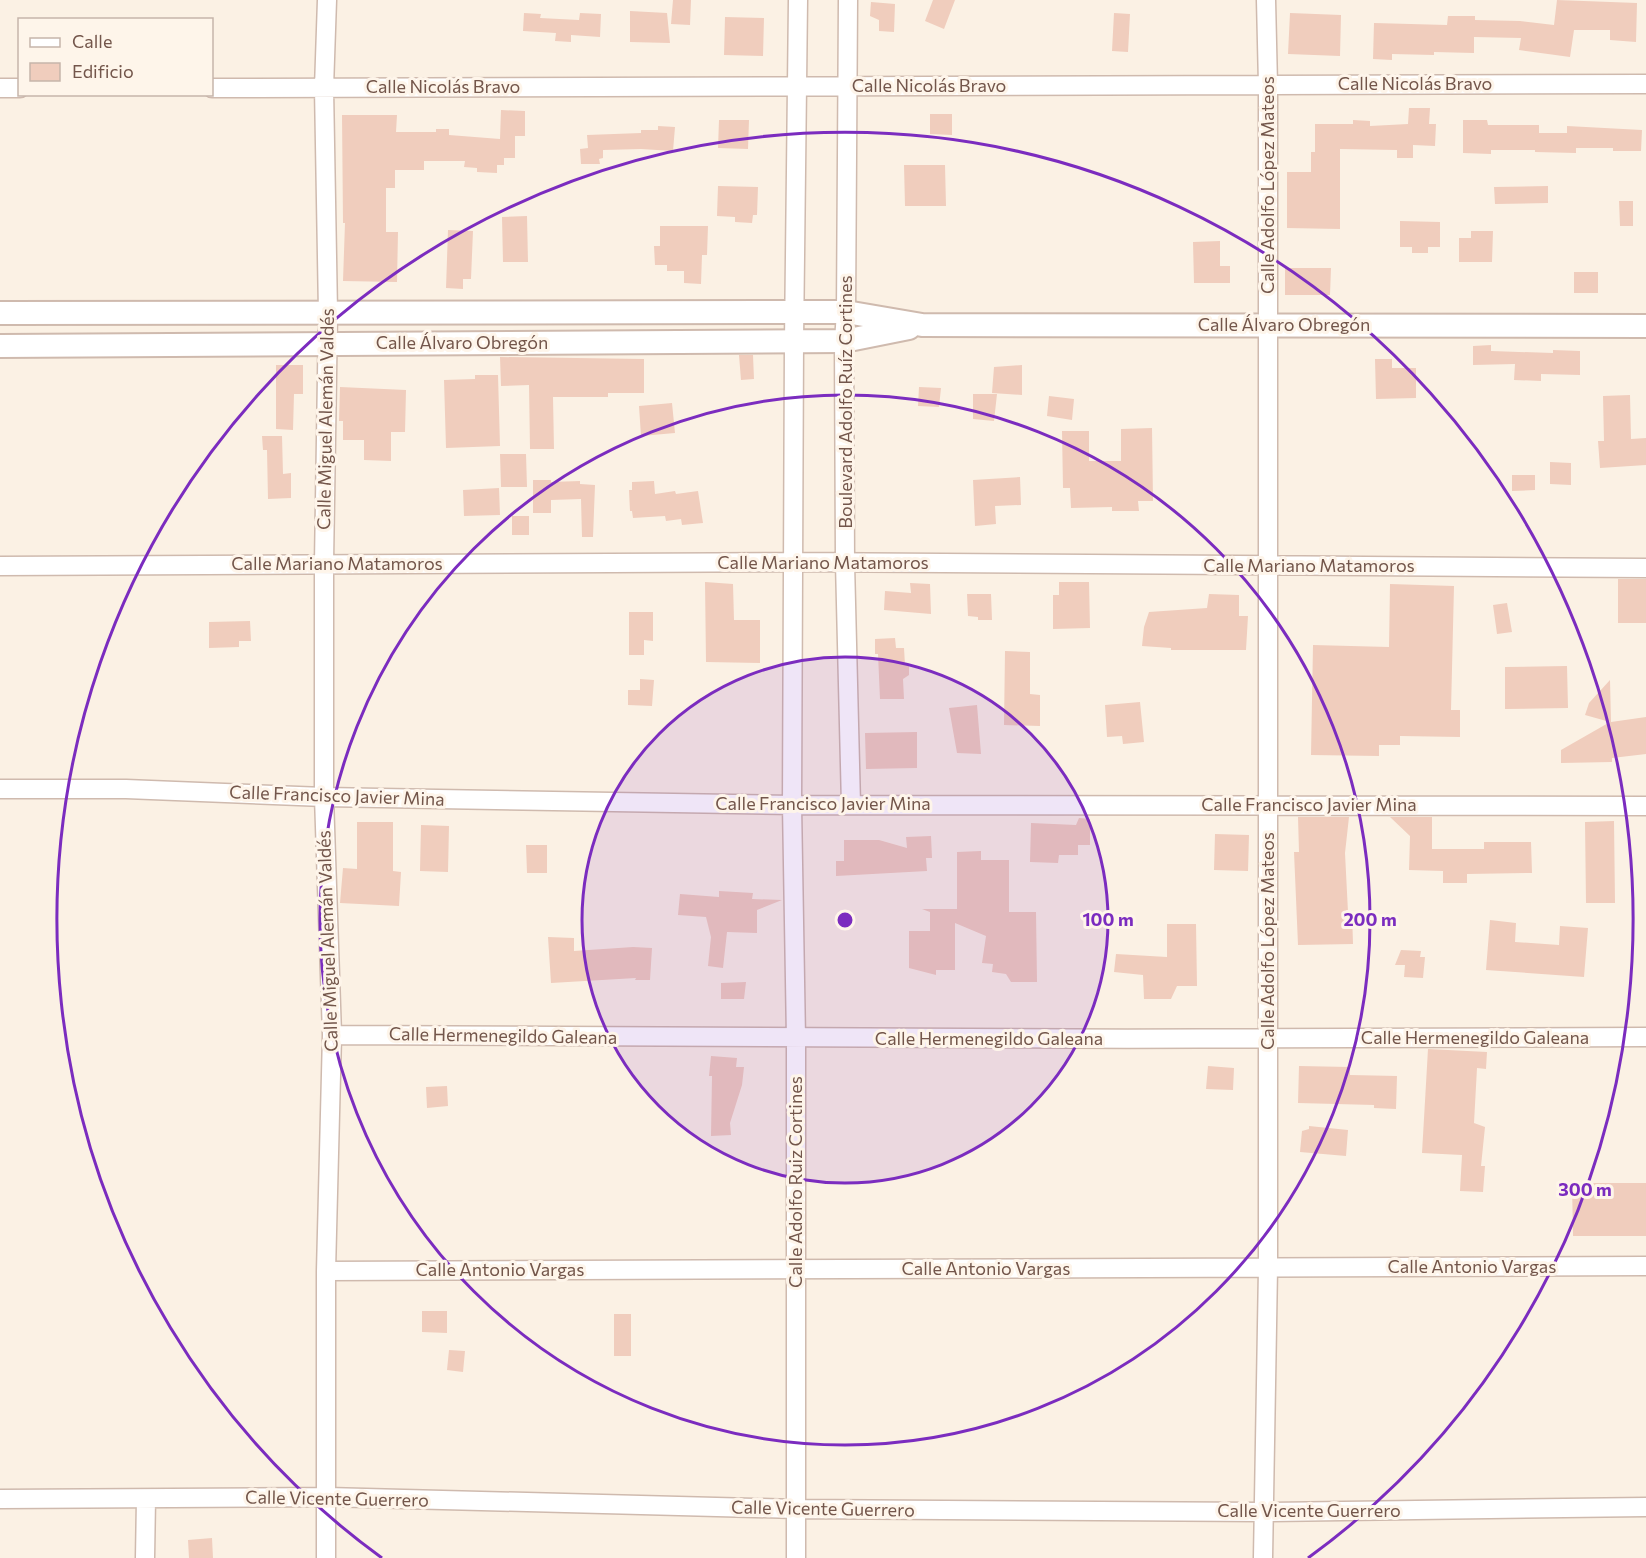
<svg xmlns="http://www.w3.org/2000/svg" width="1646" height="1558" font-family="Commissioner,sans-serif">
	<rect width="100%" height="100%" fill="#fbf1e4"/>
	<!-- building -->
	<path fill="#f0cdbd" d="M673,0H691L690,25L671,24Z
		M933,0H955L944,29L925,21Z
		M1557,0L1637,3L1636,42L1610,40V30H1574L1570,57L1519,50L1521,38L1474,37V53L1434,52V55L1392,54V60L1373,59L1374,23L1447,25L1448,16H1475V20L1520,21L1554,25Z
		M871,2L895,4L894,32L879,31V20L870,16Z
		M630,11L667,13L670,43L630,42Z
		M524,13L541,14L540,18L579,20L580,13L601,14L600,37L571,35V42L555,41L556,33L523,31Z
		M1114,13L1130,14L1128,52L1112,51Z
		M1290,13L1341,15L1340,56L1288,54Z
		M725,17L764,18L763,56L724,55Z
		M1409,108H1430L1429,124H1436L1435,146L1413,145V158H1397V150L1340,149V229L1287,228V172H1311V152H1315V124H1353V120L1370,121V126L1408,124Z
		M501,110L525,111V136H515V158H504V165H497V173L477,172V168L464,167L465,161H424V170H395V188H386V232H398L397,282L343,281L345,223H343L342,115H397L396,132H436V129H449V135L500,139Z
		M930,114H952V135L930,134Z
		M719,120H749L748,149L718,148Z
		M1463,120H1487L1488,125H1539V133H1567V126L1642,130L1641,151H1613V148H1576V153L1535,152V150H1491V154L1463,153Z
		M658,126L675,127L673,151L641,149L603,150V158L599,159L600,164H581L580,149L588,148L587,135L641,133V130H658Z
		M904,165H945L946,206H905Z
		M718,186L758,187L757,215H753L752,223L735,222V217L717,216Z
		M1548,186V203L1495,204L1494,187Z
		M1619,201H1633V226H1620Z
		M527,216L528,262H503L502,217Z
		M1400,221L1440,222V247H1428V253H1412V247H1400Z
		M660,226H708L707,255H702L701,284L684,283V271H667V265H655L654,246H660Z
		M448,230L473,231L471,279H463V289L446,288Z
		M1471,231H1493L1492,262H1459V238H1471Z
		M1220,241V266H1230V283H1194L1193,242Z
		M1285,268H1331L1330,295H1285Z
		M1574,272H1598V293H1574Z
		M1491,345V351L1553,353V350L1580,351V375L1541,374V381L1514,380L1515,364L1473,365V346Z
		M739,355H753L754,379L741,380Z
		M500,357L644,359V393H608V397H553L554,449H530L529,385L501,386Z
		M1375,359H1392V368H1416V398L1376,399Z
		M276,365H303V394H294L293,430L276,429Z
		M1022,365V395L992,393L994,367Z
		M475,375H498L500,446L446,448L444,380L475,379Z
		M340,387L406,390L405,432H391V461L364,460V440H343V421H339Z
		M919,387L941,388L939,407L918,406Z
		M973,394H997L994,421L973,419Z
		M1630,395L1631,439L1646,438V465L1600,468L1598,441H1604L1603,396Z
		M1049,396L1074,399L1072,420L1047,416Z
		M672,403L675,433L641,436L639,406Z
		M1152,428L1153,501H1138L1139,511H1112V507L1071,508L1070,488H1063L1062,431H1089V461H1121V429Z
		M262,436H282L283,474L291,473V498L268,499L267,450H263Z
		M500,454H526L527,487H501Z
		M1550,462L1571,463V485L1550,484Z
		M1512,475H1535V490L1512,491Z
		M1020,477L1021,505L995,506L996,524L975,526L973,480Z
		M533,480H551V482L580,481V484L595,485L593,537H582L581,499L551,500V513H533Z
		M654,481L655,494L675,491L676,494L698,491L703,523L682,525L681,519L666,521L665,516L633,518L632,511H630L629,490H632V482Z
		M499,488L500,515L464,516L463,490Z
		M512,516H529V535H512Z
		M1618,579H1646V623H1618Z
		M705,582L733,584L734,620H760V663L706,662Z
		M1059,582H1089L1090,628L1053,629V595H1059Z
		M910,583L930,584L931,614L884,610L885,591L911,593Z
		M1390,584L1454,586L1451,710H1460V737L1400,736V745H1379V756L1311,755L1313,645L1389,647Z
		M967,594H991L992,620H978V617L968,616Z
		M1209,594L1239,595V616H1248L1246,650H1171V648L1142,646L1144,627L1149,612L1207,608Z
		M1507,603L1512,632L1497,634L1493,605Z
		M629,612H653V641L644,640V655H629Z
		M250,621L251,641H239V647L209,648V622Z
		M895,638L896,648H904L905,665L909,664V675L903,679L904,699H880L878,654H875V639Z
		M1005,651L1030,652V694L1040,695V726L1004,725Z
		M1567,666L1568,708L1505,709V667Z
		M640,679L654,680L652,706L628,705V690H640Z
		M1610,680L1611,722L1646,717V754L1612,758V762L1561,763V750L1610,722L1585,715L1589,703Z
		M1140,702L1144,742L1123,744L1122,736L1107,737L1105,705Z
		M977,705L981,754L957,753L949,708Z
		M917,732V768L866,769L865,733Z
		M1298,817H1349L1345,853L1348,912H1352L1353,944L1298,945L1294,852H1299Z
		M1390,817H1432V849H1484V842H1531L1532,873L1467,874V883H1443V871L1409,870L1410,836Z
		M1079,818L1090,819V845H1078V855H1059L1058,863L1030,862L1031,823L1076,825Z
		M1614,821L1615,903H1586L1585,822Z
		M357,822H393V871L401,872L399,906L340,903L343,868L357,869Z
		M421,825L449,826L448,872L420,871Z
		M1215,834L1249,835L1248,871L1214,870Z
		M931,836L932,858H926L927,871L836,876V861H844V840H879L907,848L906,837Z
		M526,845H547V873H527Z
		M981,851V860H1009V912H1036L1037,982H1011L1006,974L992,972L993,964L982,963L986,936L955,923V970H936V975L909,968V931H930V912L922,909H957V852Z
		M719,891L753,893L752,899L782,900L757,910V933L727,932L723,968L708,966L711,937L706,917L678,915L680,894L719,897Z
		M1490,920L1516,923L1515,942L1559,945L1560,926L1588,928L1584,977L1486,970Z
		M1167,924H1196L1197,986H1177L1171,999H1144L1143,975L1114,972L1116,954L1167,957Z
		M548,937L574,938V951L633,947L652,948L650,980H635L636,978L551,983Z
		M1401,950L1421,951L1420,957H1425L1423,978L1404,977L1405,965H1395Z
		M746,982L744,999H721V983Z
		M1428,1049L1487,1052L1486,1069L1477,1068L1474,1123L1485,1127L1481,1166H1485L1483,1192L1460,1191L1462,1155L1422,1153Z
		M711,1056L737,1058L736,1067H744L742,1085L730,1123L731,1135L711,1136L712,1076H709Z
		M1208,1066L1234,1068L1233,1090L1206,1089Z
		M1299,1066L1350,1067V1075L1397,1076L1396,1109L1374,1108V1105L1298,1103Z
		M447,1086L448,1106L427,1108L426,1087Z
		M1309,1126L1348,1130L1346,1156L1300,1152L1302,1131L1309,1129Z
		M1572,1183H1646V1236H1573Z
		M422,1311H447V1333L422,1332Z
		M614,1314H631V1356H614Z
		M449,1350L465,1351L463,1372L447,1370Z
		M212,1538L213,1558H189L188,1540Z"/>
	<g fill="none" stroke-linecap="round" stroke-linejoin="round">
		<!-- minor casing -->
		<g stroke="#cfbaae" stroke-width="21">
			<path id="minor" d="M848,0L846,312L844,341L845,563L851,805
				M0,88H20
				M212,88L1646,84
				M0,566L793,562L1646,568
				M0,789H126L324,797L792,805L1646,806
				M332,1035C770,1039 1208,1040 1646,1037
				M326,1271L1646,1266
				M0,1499L327,1497L797,1509L1264,1512L1646,1507
				M145,1558L146,1499
				M326,1558V1271L332,1035L324,797V563L328,313L324,88L327,0
				M796,1558V1039L792,805L794,341L798,0
				M1263,1558L1268,1268V85L1266,0"/>
		</g>
		<!-- tertiary casing -->
		<g stroke="#cfbaae" stroke-width="26">
			<path id="tertiary" d="M0,313L846,312L922,325L1646,326
				M0,346L844,341L909,328"/>
		</g>
		<!-- minor -->
		<use href="#minor" stroke="#fff" stroke-width="18"/>
		<!-- tertiary -->
		<use href="#tertiary" stroke="#fff" stroke-width="22"/>
	</g>
	<!-- distance rings -->
	<circle cx="845" cy="920" r="263" fill="#7b2cbf" fill-opacity=".12"/>
	<g fill="none" stroke="#7b2cbf" stroke-width="3">
		<circle cx="845" cy="920" r="263"/>
		<circle cx="845" cy="920" r="525"/>
		<path d="M382 1558A788 788 0 1 1 1308 1558"/>
	</g>
	<g text-anchor="middle" stroke-width="6" stroke-linejoin="round" paint-order="stroke">
		<!-- street labels -->
		<g font-size="18" fill="#73564b" stroke="#fef5ea">
			<text x="1415" y="90">Calle Nicolás Bravo</text>
			<text x="929" y="92">Calle Nicolás Bravo</text>
			<text x="443" y="93">Calle Nicolás Bravo</text>
			<text transform="translate(1268 185) rotate(-90)" y="6">Calle Adolfo López Mateos</text>
			<text x="1284" y="331">Calle Álvaro Obregón</text>
			<text x="462" y="349">Calle Álvaro Obregón</text>
			<text transform="translate(846 402) rotate(-90)" y="6">Boulevard Adolfo Ruíz Cortines</text>
			<text transform="translate(326 419) rotate(-89)" y="6">Calle Miguel Alemán Valdés</text>
			<text x="823" y="569">Calle Mariano Matamoros</text>
			<text x="337" y="570">Calle Mariano Matamoros</text>
			<text x="1309" y="572">Calle Mariano Matamoros</text>
			<text transform="translate(337 796) rotate(2)" y="6">Calle Francisco Javier Mina</text>
			<text x="823" y="810">Calle Francisco Javier Mina</text>
			<text x="1309" y="811">Calle Francisco Javier Mina</text>
			<text transform="translate(328 941) rotate(-92)" y="6">Calle Miguel Alemán Valdés</text>
			<text transform="translate(1268 941) rotate(-90)" y="6">Calle Adolfo López Mateos</text>
			<text transform="translate(503 1036) rotate(1)" y="6">Calle Hermenegildo Galeana</text>
			<text x="1475" y="1044">Calle Hermenegildo Galeana</text>
			<text x="989" y="1045">Calle Hermenegildo Galeana</text>
			<text transform="translate(796 1182) rotate(-90)" y="6">Calle Adolfo Ruiz Cortines</text>
			<text x="1472" y="1273">Calle Antonio Vargas</text>
			<text x="986" y="1275">Calle Antonio Vargas</text>
			<text x="500" y="1276">Calle Antonio Vargas</text>
			<text transform="translate(337 1499) rotate(1)" y="6">Calle Vicente Guerrero</text>
			<text transform="translate(823 1509) rotate(1)" y="6">Calle Vicente Guerrero</text>
			<text x="1309" y="1517">Calle Vicente Guerrero</text>
		</g>
	</g>
	<circle cx="845" cy="920" r="9" fill="#7b2cbf" stroke="#fef5ea" stroke-width="3"/>
	<g font-size="18" text-anchor="middle" font-weight="bold" fill="#7b2cbf" stroke="#fef5ea" stroke-width="6" stroke-linejoin="round" paint-order="stroke">
		<text x="1108" y="926">100 m</text>
		<text x="1370" y="926">200 m</text>
		<text x="1585" y="1196">300 m</text>
	</g>
	<!-- legend -->
	<rect x="18" y="18" width="195" height="78" fill="#fef5ea" stroke="#c6b5aa" stroke-width="1.5"/>
	<rect x="30" y="38" width="30" height="9" fill="#ffffff" stroke="#c6b5aa" stroke-width="1.5"/>
	<text x="72" y="48" font-size="18" fill="#73564b">Calle</text>
	<rect x="30" y="63" width="30" height="18" fill="#f0cdbd" stroke="#c6b5aa" stroke-width="1.5"/>
	<text x="72" y="78" font-size="18" fill="#73564b">Edificio</text>
</svg>
